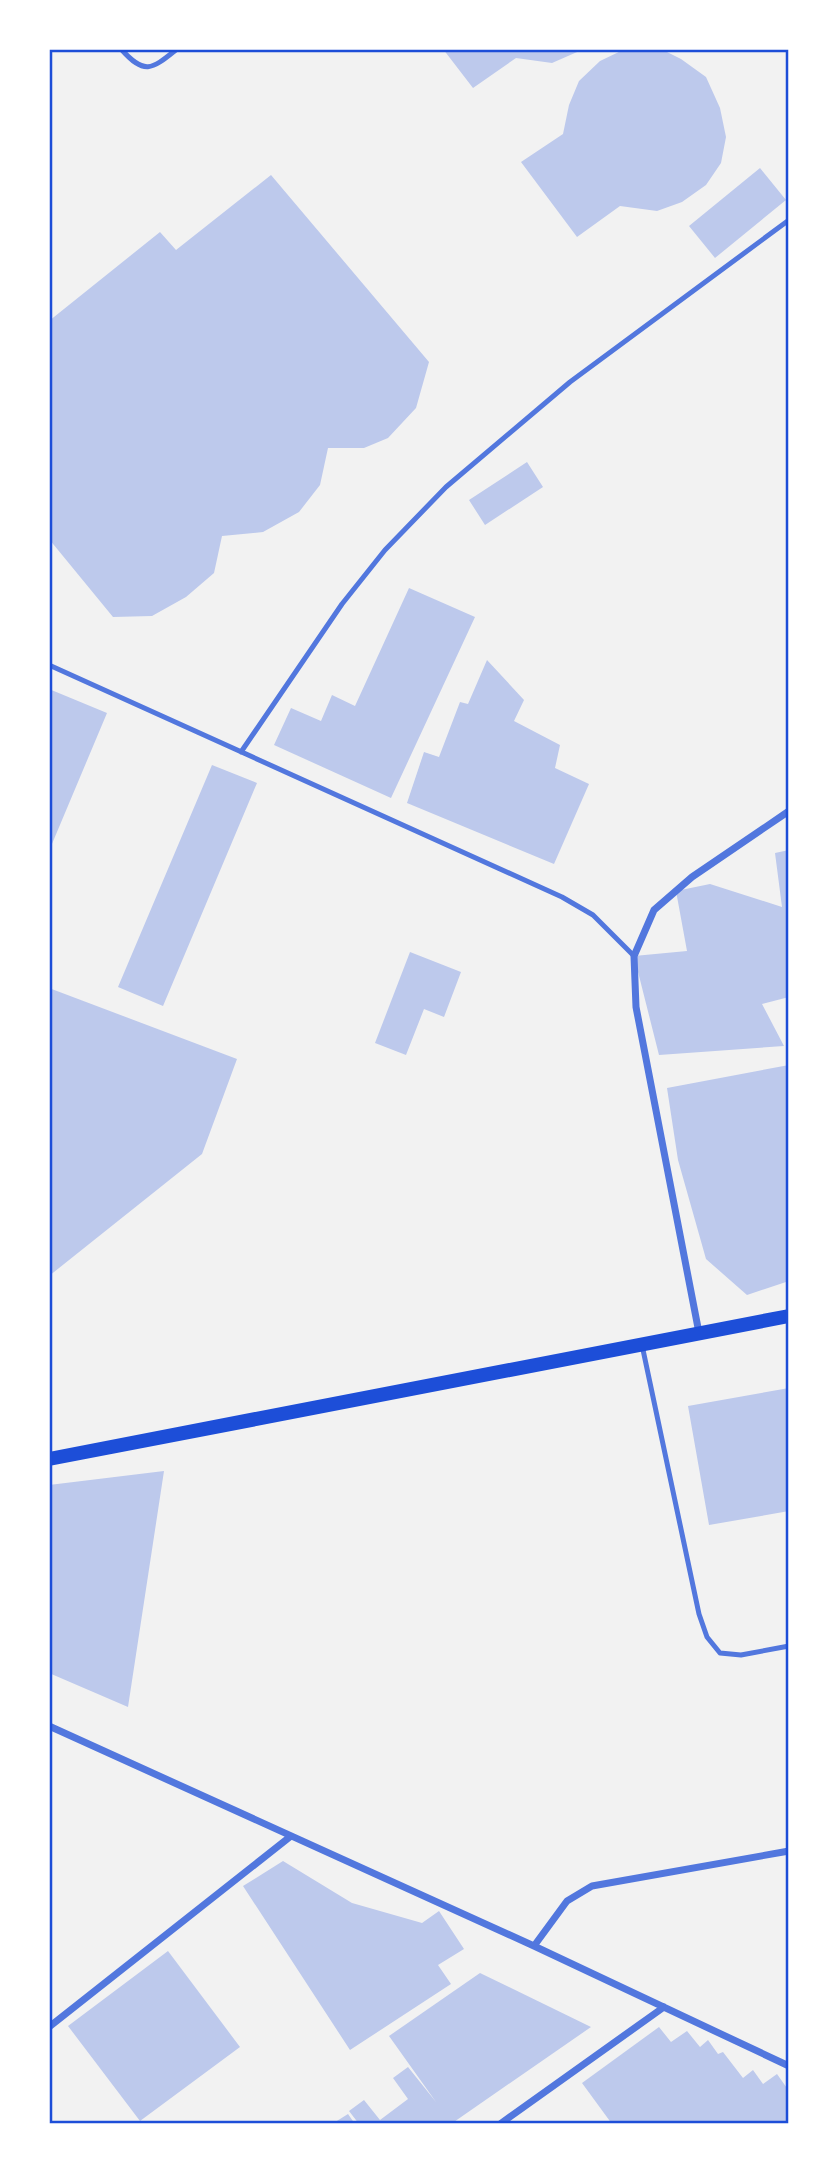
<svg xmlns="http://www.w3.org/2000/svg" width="838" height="2173" font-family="Helvetica,sans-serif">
	<rect width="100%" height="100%" fill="#f2f2f2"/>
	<!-- building -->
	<path fill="#bdc9ec" d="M443,49H584L552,63L516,58L473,88Z
		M661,49L681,59L706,77L720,108L726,137L721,163L706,185L682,202L657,211L620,206L577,237L521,162L563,134L569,105L579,81L600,61L623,50Z
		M760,168L786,200L715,258L689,226Z
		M271,175L429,362L416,408L388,438L364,448H328L320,485L299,512L263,532L222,536L214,573L186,597L152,616L113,617L49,539V321L160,232L176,250Z
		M527,462L543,487L485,525L469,500Z
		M409,588L475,617L391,798L274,745L291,708L321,721L332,695L355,706Z
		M487,660L524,700L514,721L560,745L555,768L589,784L554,864L407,803L424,752L439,757L460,702L468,704Z
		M49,689L107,713L49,851Z
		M212,765L257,783L163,1006L118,987Z
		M789,850V997L762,1004L784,1046L659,1055L634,956L687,951L676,891L710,884L782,907L775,853Z
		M410,952L461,972L444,1017L424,1009L406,1055L375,1043Z
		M49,988L237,1059L202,1154L49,1276Z
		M789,1065V1281L747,1295L706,1259L678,1160L667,1088Z
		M789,1388V1511L709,1525L688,1406Z
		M164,1471L128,1707L49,1673V1485Z
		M283,1861L352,1903L422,1923L439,1911L464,1949L438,1965L451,1984L350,2050L243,1886Z
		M168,1951L240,2047L140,2121L68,2026Z
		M480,1973L591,2027L451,2124H359L349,2111L364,2100L380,2120L408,2099L393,2078L408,2067L436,2102L389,2036Z
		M659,2027L671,2042L687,2031L700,2047L708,2040L718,2054L723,2052L743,2078L753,2070L763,2084L777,2074L789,2091V2124H612L582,2083Z
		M348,2114L355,2124H332Z"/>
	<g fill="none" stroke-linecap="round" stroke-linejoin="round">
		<!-- service -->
		<path stroke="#5277de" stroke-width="5" d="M121,49C145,76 152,69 177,49
			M49,665L562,897L593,915L634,956
			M241,752L342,604L385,550L446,487L570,382L789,220
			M642,1345L699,1614L707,1637L720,1653L741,1655L789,1646"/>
		<!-- minor -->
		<path stroke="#5277de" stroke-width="7" d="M699,1333L636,1007L634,956L654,910L692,877L789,811
			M49,1726L534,1946L789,2066
			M534,1946L567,1901L592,1886L789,1851
			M49,2027L291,1836
			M500,2124L664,2007"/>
		<!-- secondary -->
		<path stroke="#1d4ed8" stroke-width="14" d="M49,1459L789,1316"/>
	</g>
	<!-- border -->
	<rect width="838" height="2173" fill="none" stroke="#ffffff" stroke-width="102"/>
	<rect x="51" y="51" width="736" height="2071" fill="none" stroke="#1d4ed8" stroke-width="2.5"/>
</svg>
